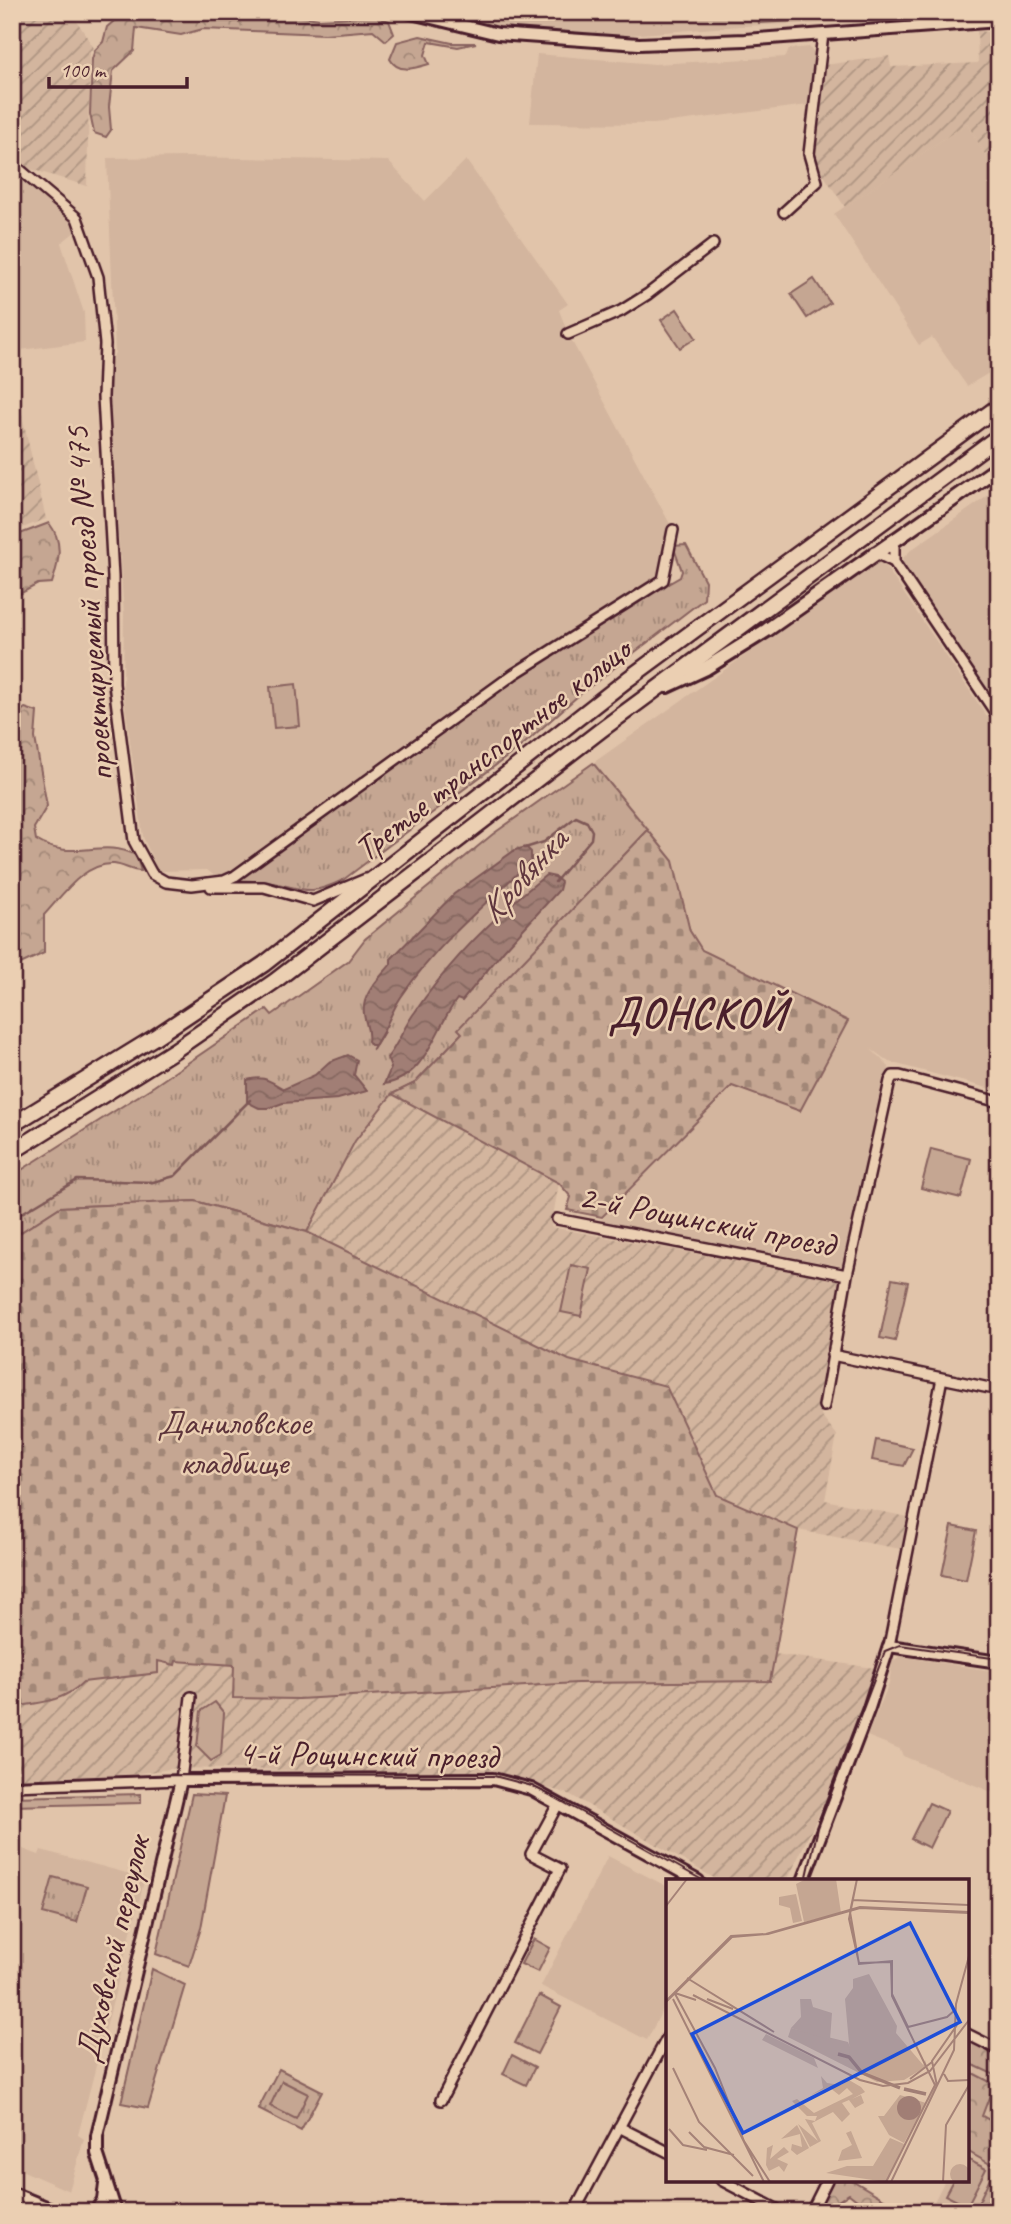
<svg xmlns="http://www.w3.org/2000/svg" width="1011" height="2224" font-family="Caveat,sans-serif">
	<defs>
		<pattern id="industrial-furrows" width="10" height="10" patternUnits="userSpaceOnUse" patternTransform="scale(1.75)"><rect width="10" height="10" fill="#d3b59e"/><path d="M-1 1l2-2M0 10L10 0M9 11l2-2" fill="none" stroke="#ad9381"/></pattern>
		<pattern id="grass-tufts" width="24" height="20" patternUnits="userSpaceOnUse" patternTransform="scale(1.75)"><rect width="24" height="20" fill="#c5a692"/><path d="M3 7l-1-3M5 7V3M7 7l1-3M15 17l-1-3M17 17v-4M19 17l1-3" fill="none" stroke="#a28777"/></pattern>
		<pattern id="forest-crowns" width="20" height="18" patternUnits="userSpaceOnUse" patternTransform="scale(1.75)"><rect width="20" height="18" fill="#c5a692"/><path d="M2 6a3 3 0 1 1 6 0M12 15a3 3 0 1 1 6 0" fill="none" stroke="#a28777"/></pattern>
		<pattern id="cemetery-stones" width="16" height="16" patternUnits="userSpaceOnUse" patternTransform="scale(1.75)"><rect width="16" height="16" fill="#c5a692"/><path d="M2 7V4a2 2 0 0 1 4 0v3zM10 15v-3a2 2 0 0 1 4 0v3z" fill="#a28777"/></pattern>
		<pattern id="water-waves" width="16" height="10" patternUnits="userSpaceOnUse" patternTransform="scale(1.75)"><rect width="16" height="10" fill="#a17e75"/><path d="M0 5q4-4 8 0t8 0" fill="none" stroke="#856760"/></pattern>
	</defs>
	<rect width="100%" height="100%" fill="#e1c4aa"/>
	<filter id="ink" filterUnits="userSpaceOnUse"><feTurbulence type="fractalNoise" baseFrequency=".0143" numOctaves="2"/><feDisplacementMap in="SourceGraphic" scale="14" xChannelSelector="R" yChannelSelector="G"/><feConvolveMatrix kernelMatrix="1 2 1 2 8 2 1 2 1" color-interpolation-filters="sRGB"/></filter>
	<g filter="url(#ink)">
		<!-- built -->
		<path fill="#d3b59e" d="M430,12H999V20L950,18L740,26L615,36L460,23Z
			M809,47L815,53L808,105L654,124L530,123L537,54L655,64L786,57L789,49Z
			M967,123L999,179V367L967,386L932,337L919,345L834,214Z
			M189,157L388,161L425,201L466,160L568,304L559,310L568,334L670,524L656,581L511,669L220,880L207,870L158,871L143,837L123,690L124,614L107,375L115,352L107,158Z
			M12,167L60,205L76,231L61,243L84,313L85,342L12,351Z
			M999,488V708L903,568V558L911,550Z
			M878,561H882L999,734V1091L889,1062L871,1049L889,1067L846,1263L841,1266L601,1221L626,1191L733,1086L717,959L694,941L673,861L593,763Z
			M900,1656L999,1672V1795L903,1756L900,1749L867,1736L889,1684L892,1662Z
			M12,1845L39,1855L41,1850L145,1878L78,2135L84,2139L69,2191L12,2166Z
			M608,1856L668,1887V1999L647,2040L541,1986Z
			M967,2051L999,2063V2212H918L930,2210L945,2180H967Z"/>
		<!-- industrial -->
		<path fill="url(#industrial-furrows)" d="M12,12H51L52,17H63L71,12L94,48L90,52L87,186L24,167L12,158Z
			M977,31L999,33V179L967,123L845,207L815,162L825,65L889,56L891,67L978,63Z
			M12,372L46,519L12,532Z
			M392,1094L559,1183L551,1227L837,1280L842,1286L821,1415L837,1435L825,1500L908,1517L901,1549L798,1530L717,1495L666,1386L569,1360L307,1232L355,1141Z
			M775,1654L874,1668L858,1719L829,1793L787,1881H719L569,1794L497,1774L177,1768L135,1774L12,1779V1707L50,1701L73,1693L83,1682L158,1673V1661L163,1664L175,1665V1661L234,1664L233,1698L299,1699L577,1683L770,1681Z"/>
		<!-- grass -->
		<path fill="url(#grass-tufts)" stroke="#88625e" stroke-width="2" d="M758,12H968L759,23Z
			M686,545L705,581L704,599L579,695L524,744L343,880C304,899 302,886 264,882C250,880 235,881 220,880L511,669L656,581L661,588L680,577L682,571L673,546Z
			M593,763L648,830L459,1029L462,1033L415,1083L392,1094L355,1141L307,1232L195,1201L60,1207L12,1238V1176L154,1086L267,1009L272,1015L348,961L365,939L493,834Z
			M141,1794V1803L12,1806V1797Z
			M53,1877L87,1886L77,1922L43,1913Z
			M279,2069L322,2091L301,2131L258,2109Z"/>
		<!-- forest -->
		<path fill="url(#forest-crowns)" stroke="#88625e" stroke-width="2" d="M281,13L319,19L375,16L389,21L394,34L386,41L373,30L325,34L203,29L181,35L136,28L134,51L113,71L109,107L111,130L106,137L94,133L90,114L92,59L95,50L103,42L107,27L114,21L142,15L190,19Z
			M420,36L452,43H476L458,47L429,42L425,55L429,64C415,68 398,74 390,59L397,42Z
			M49,523C64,542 59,562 52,583L38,584L12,598V537Z
			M25,708L37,712L35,738L47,806L34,828L36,840C73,863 101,837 136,855L141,871C131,871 124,865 114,864C84,862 62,896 44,915V953L12,968V892L16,879L12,874V718Z
			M967,2040L999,2056V2077L967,2062Z
			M967,2070L994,2084L982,2116L999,2125V2180L983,2212H974L995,2167L967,2151Z
			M831,2180H852L887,2201L882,2212H872L849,2194L822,2211L816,2208Z"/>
		<!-- cemetery -->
		<path fill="url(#cemetery-stones)" stroke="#88625e" stroke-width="2" d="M648,830L673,861L690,931L702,950L848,1021L800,1111L732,1086L602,1217L567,1210L571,1197L559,1183L392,1094L415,1083L462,1033L458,1029Z
			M195,1201L307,1232L569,1360L666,1386L717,1495L798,1530L770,1681L577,1683L299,1699L233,1698L234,1665L176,1661L175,1665L158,1661V1673L83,1682C64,1702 38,1703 12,1707V1238L60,1207Z"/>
		<!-- green -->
		<path fill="#c5a692" stroke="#88625e" stroke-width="2" d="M814,279L830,303L807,318L791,294Z
			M677,309L696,338L680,348L661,320Z
			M296,684L300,726L274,728L270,687Z
			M931,1149L971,1159L961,1198L921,1188Z
			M571,1265L591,1269L581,1316L561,1312Z
			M892,1279L908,1282L895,1341L880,1338Z
			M876,1440L913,1448L904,1466L872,1460Z
			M952,1526L976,1531L966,1580L942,1575Z
			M215,1702L224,1713L221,1755L211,1761L197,1747L201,1711Z
			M192,1794L225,1796L201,1928L189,1966L156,1954Z
			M929,1803L947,1811L929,1848L911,1839Z
			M534,1939L550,1948L538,1972L521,1964Z
			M152,1969L185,1985L148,2108L121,2103Z
			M539,1995L561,2007L537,2054L515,2043Z
			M512,2055L535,2067L526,2085L503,2074Z
			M282,2081L308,2094L296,2119L270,2106Z
			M967,2159L986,2169L967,2206L945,2195L953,2180H967Z"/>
		<!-- water -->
		<path fill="url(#water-waves)" stroke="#7e5857" stroke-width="2" d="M526,847L531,852V861C486,903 436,945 401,997C391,1012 386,1029 376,1045H371L368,1041C370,1029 365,1024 364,1014C361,994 380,978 391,964V959L454,894L515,850Z
			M546,875L555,877L561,882L559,890L504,950L462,1001L457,999C435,1029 426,1078 384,1084L391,1068L387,1058C399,1043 404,1026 415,1012C450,960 497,914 546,875Z
			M348,1055L357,1060L354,1075L367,1091L338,1099L283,1103L269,1108H259L247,1102V1080C264,1075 269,1081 284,1089L315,1075L329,1062Z"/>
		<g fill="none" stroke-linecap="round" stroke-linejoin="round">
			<!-- stream -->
			<path stroke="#7e5857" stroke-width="2.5" d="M525,848L544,842L576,817L587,822L592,831L591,839L555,882
				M373,1049L384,1031
				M12,1219L77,1180L153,1182L175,1176L250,1100"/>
			<!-- minor casing -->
			<g stroke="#4a1f2b" stroke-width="14">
				<path id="minor" d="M12,163L77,218L98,277L105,344L103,397L113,577L114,684L134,841L152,874L166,882L192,885L224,881L235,876L514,674L663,580L673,530
					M784,212L817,182L809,154L823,34
					M568,334L621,311L648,294L713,244
					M874,552L894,562L999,718
					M894,562V540
					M211,887H264L313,901L366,879
					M557,1219L847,1275
					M832,1355L999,1390
					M824,1406L847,1275L890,1081L893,1076H900L999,1102
					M889,1646L942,1378
					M12,1786L181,1780L191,1697
					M967,2034L999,2050
					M441,2100L560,1869L531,1854L558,1804
					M619,2127L668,2152
					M721,2180L782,2212
					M574,2212L668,2036
					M811,2212L827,2180"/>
			</g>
			<!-- tertiary casing -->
			<g stroke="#4a1f2b" stroke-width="16">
				<path id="tertiary" d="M407,12L498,34L639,44L745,40L999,21
					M803,1881L869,1708L889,1646L999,1662
					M95,2212L103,2200L105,2184
					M116,2212L97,2153V2136L181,1780L493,1779L531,1789L698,1881"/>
			</g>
			<!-- secondary casing -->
			<g stroke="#4a1f2b" stroke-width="18">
				<path id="secondary" d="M667,686L706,668L767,630L999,467
					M12,2194L56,2212
					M12,2209L19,2212"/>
			</g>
			<!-- primary casing -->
			<g stroke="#4a1f2b" stroke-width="19">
				<path id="primary" d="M12,1125L155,1037L264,964L628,679L999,406
					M12,1152L175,1050L275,981L601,730L999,436"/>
			</g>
			<!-- minor -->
			<use href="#minor" stroke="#ebcfb2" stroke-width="9"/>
			<!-- tertiary -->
			<use href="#tertiary" stroke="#ebcfb2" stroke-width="10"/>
			<!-- secondary -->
			<use href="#secondary" stroke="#ebcfb2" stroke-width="12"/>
			<!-- primary -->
			<use href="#primary" stroke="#ebcfb2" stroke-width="14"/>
			<!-- tram -->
			<path stroke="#4a1f2b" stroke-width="2" d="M12,1781L180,1775L494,1776L532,1786L554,1797L704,1881
				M806,1881L818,1828L885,1651L900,1645L999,1659"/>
		</g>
	</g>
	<g text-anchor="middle" stroke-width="5" stroke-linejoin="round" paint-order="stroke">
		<!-- street labels -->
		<g font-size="35" fill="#4a1f2b" stroke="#ebcfb2">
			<text transform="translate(88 604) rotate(-94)" y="12">проектируемый проезд № 475</text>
			<text transform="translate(492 749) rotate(-38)" y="12">Третье транспортное кольцо</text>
			<text transform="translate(707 1220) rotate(11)" y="12">2-й Рощинский проезд</text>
			<text transform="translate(368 1754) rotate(1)" y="12">4-й Рощинский проезд</text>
			<text transform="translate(112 1949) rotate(-77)" y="12">Духовской переулок</text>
		</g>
		<!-- park labels -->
		<g font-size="35" fill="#5c333a" stroke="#ebcfb2">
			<text x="234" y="1434">Даниловское<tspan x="234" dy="40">кладбище</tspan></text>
		</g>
		<!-- water labels -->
		<g font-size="37" font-style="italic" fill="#60373e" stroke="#ebcfb2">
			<text transform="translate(522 875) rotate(-48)" y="13">Кровянка</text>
		</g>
		<!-- district labels -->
		<g font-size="42" font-weight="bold" letter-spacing="2" fill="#4a1f2b" stroke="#ebcfb2">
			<text x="698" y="1027">ДОНСКОЙ</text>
		</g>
	</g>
	<!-- overview -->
	<g transform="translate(666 1879)">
		<rect width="303" height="303" fill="#e1c4aa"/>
		<path d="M125,149L182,163L192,188L211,200L257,187L259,181L261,187L238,201L211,203L122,158ZM100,155L148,179L152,189L96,161Z" fill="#c5a692"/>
		<path d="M155,197L161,204L175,206L183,201L195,208L199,213L186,220L195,216L198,224L189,229L183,221L176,224L184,235L176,243L167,233L146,244L155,262L144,268L132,245L152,262L139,240L149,242L151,237H141L126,222L131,220L148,234L187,215L181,209L173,216L163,208L145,216L157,209ZM131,246L143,269L131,276L125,271L126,265L136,268L134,255L115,260ZM185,252L196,279L172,282L176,271L186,266L180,254ZM107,266L104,280L118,268L123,273L111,280L122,285L118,293L113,287L103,292L100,286L101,269Z" fill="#c5a692"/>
		<path d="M140,0H170L175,34L138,43L130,5ZM203,95L231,147L230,154L258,187L236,201L211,200L192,188L184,175L179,120L187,109V100ZM134,120H145L147,128L166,134L164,161L125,149L135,138Z" fill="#c5a692"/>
		<path d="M130,15L136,42L127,44L124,29L113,26V18ZM234,216L260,224L238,264L223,256L212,237H218ZM224,259L238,265L220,303L160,294L181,287H207ZM284 295a10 10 0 1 1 20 0a10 10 0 1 1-20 0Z" fill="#c5a692"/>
		<path d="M231 229a12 12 0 1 1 24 0a12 12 0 1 1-24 0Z" fill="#a17e75"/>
		<path fill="none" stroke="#a17e75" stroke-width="3.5" d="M172,175L183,178L197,195M194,193L234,209M238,210L260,215"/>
		<path fill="none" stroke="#a58277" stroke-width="2" d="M191,0L183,40L193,84L225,83L226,117L269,206L220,303M186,21L303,26M0,27L21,0M184,33L193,85L226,82V115L242,148L281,138L289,131M184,33L191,0M21,99L108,153M8,113L49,189L78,262L104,303M9,114L30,121M27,116L194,201L217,207L242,204L264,192L303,141M7,120L98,303M41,120L67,130M0,122L65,57L100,55L194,28L303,33M0,123L66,58L102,55L194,29L303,34M7,189L33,243L87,297M278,195L282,202L303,201M244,200L266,183M271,207L266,182L291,146M3,250L17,266L41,271M23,253L38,268L68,276M225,303L288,171L290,125L303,77M277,303L280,246L303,206"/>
		<path fill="#1d4ed8" fill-opacity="0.15" stroke="#1d4ed8" stroke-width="3.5" d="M244,44L294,143L77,254L26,155Z"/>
		<rect width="303" height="303" fill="none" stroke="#4a1f2b" stroke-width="3.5"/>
	</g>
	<!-- margin -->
	<rect width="1011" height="2224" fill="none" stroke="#ebcfb2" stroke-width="42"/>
	<rect x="21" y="21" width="969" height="2182" fill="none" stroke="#4a1f2b" stroke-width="2.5" filter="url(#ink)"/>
	<!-- scale -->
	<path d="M49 77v10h138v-10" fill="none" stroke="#4a1f2b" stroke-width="3.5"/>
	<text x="60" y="77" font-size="21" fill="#4a1f2b" stroke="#ebcfb2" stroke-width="5" paint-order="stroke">100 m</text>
</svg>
